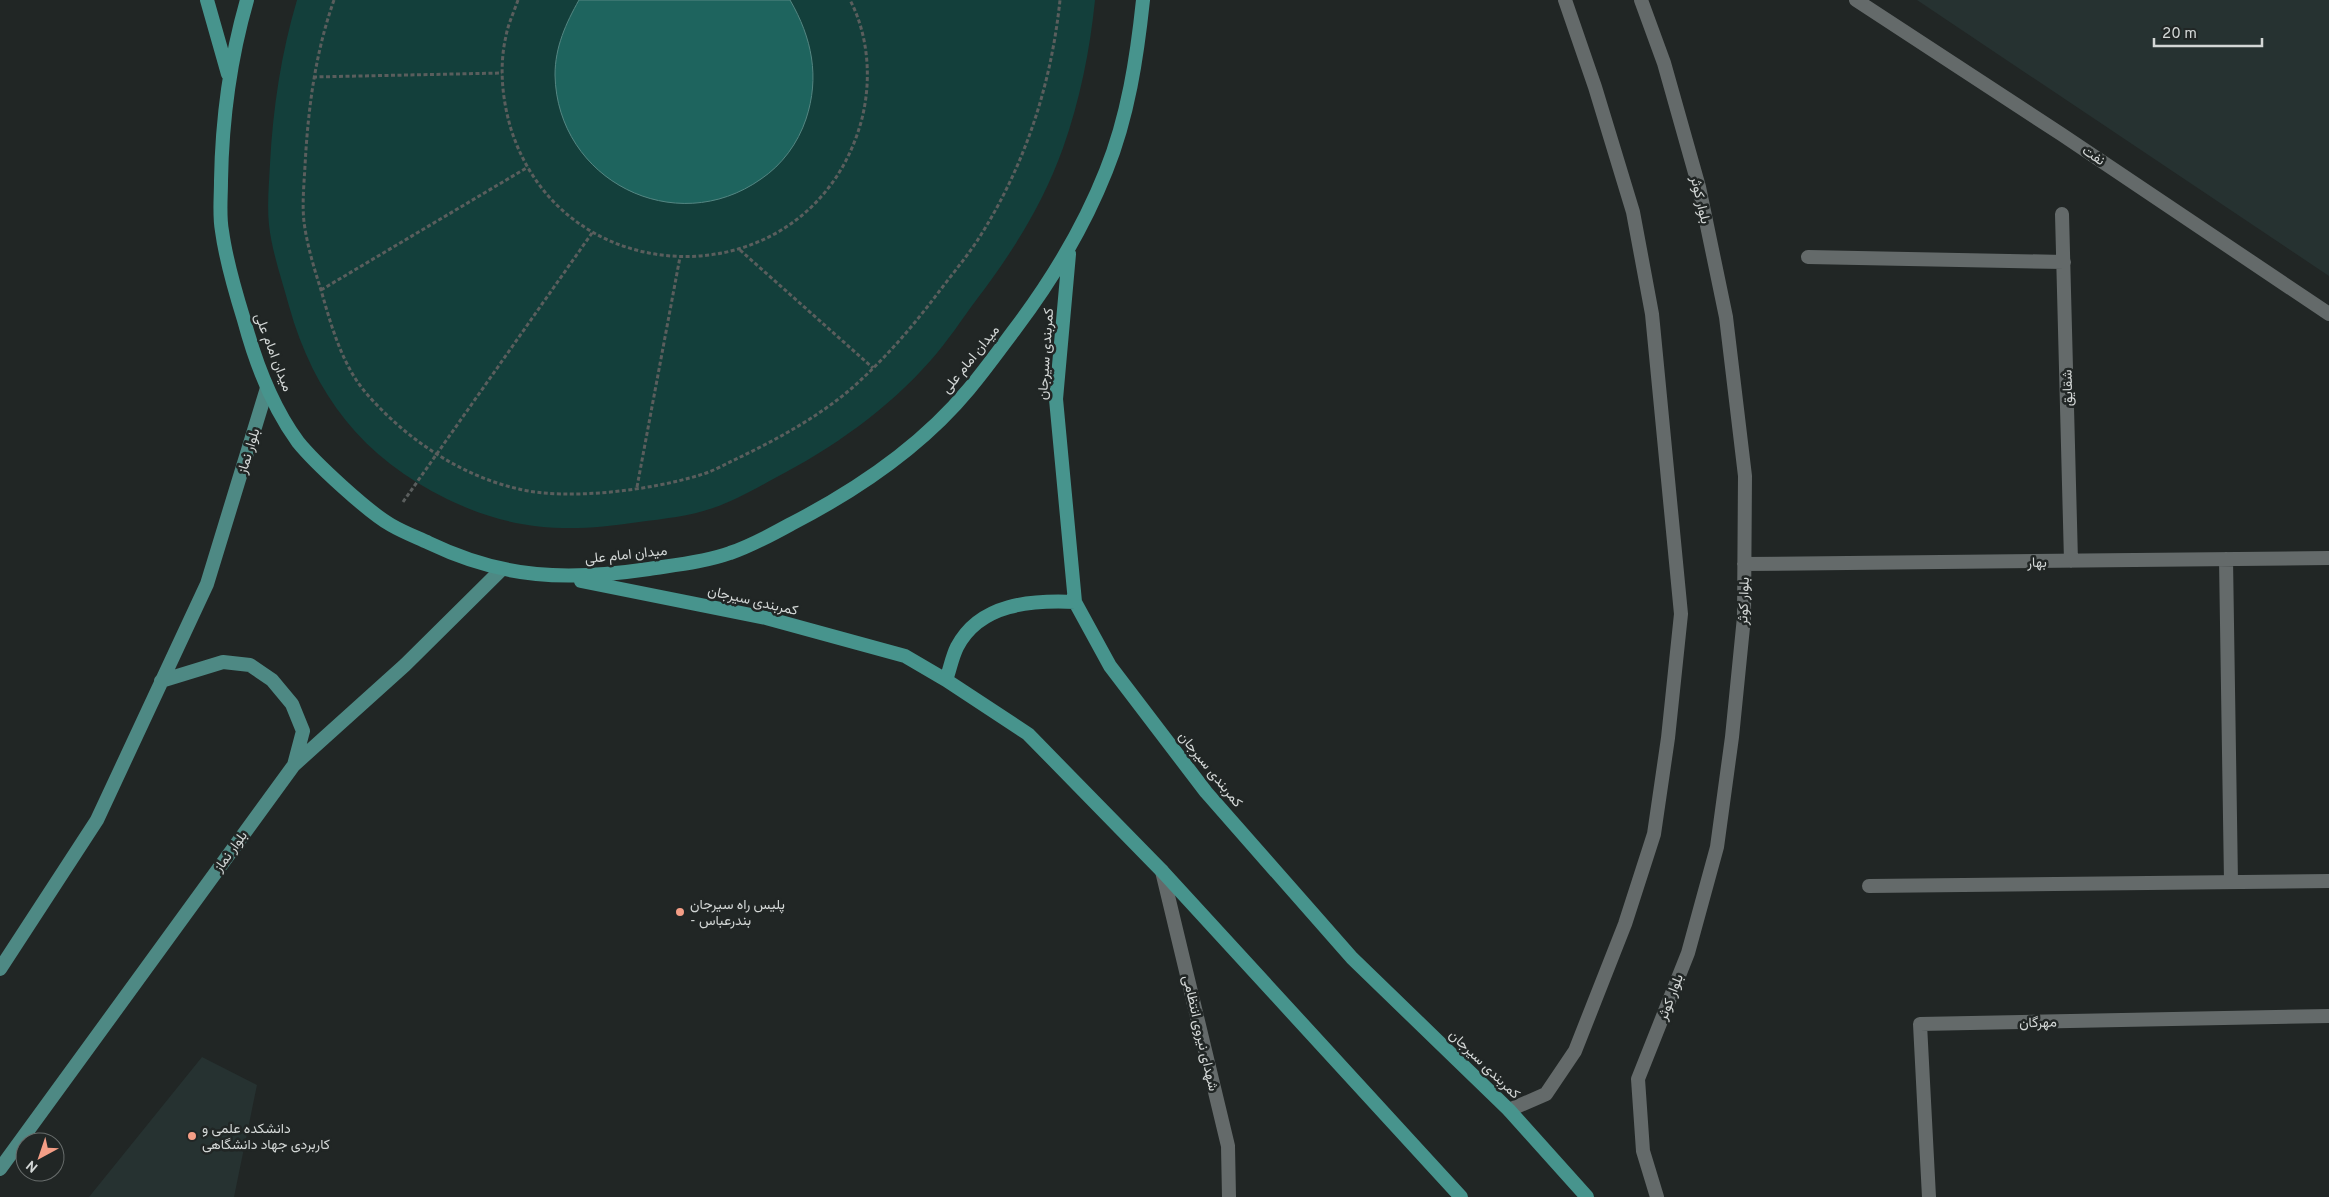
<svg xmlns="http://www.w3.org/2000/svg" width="2329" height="1197" font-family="Overpass,Vazirmatn,sans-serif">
	<rect width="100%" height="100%" fill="#212625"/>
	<!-- built -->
	<path fill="#263231" d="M1917,0H2329V276Z
		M202,1057L257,1085L234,1197H89Z"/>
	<!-- green -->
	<path fill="#133f3b" d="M297,0H1095C1090,50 1080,100 1063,148C1043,204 1012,253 977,299C962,319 948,341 931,360C888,409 833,448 775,478C755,489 734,501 713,508C690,516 663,519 639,522C567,533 513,531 447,499C363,458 314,395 289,306C282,280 272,252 269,225C267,205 269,184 270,164C273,108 281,54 297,0Z"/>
	<!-- water -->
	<path fill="#1e645e" stroke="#548682" d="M579,0H790C812,38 820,77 806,119C798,143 782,165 761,179C675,240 557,180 555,75C555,47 566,23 579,0Z"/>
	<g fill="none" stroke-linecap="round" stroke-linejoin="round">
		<!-- path -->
		<path stroke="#5a5e5d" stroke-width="3" stroke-dasharray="4 2.5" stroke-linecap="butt" d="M334,0C315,54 308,109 305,166C304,184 302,204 304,222C307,245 314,268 321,290C331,325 342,365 366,393C405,438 460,476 519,489C567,501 652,490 700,475C711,472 722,466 732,461C774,441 817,418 852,388C886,358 914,325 941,289C954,272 968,255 979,238C1025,165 1051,86 1060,0
			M518,0C514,12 508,24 506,36C499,66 502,99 511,129C564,297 802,300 858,132C872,91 871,40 850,0
			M313,77L502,73
			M740,250L873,368
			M321,290L528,167
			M637,487L680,257
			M403,502L592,233"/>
		<!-- minor -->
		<path stroke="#646a6a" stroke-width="14" d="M1641,0L1664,63L1699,187L1726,317L1745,476L1744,617L1732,737L1717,847L1688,953L1638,1079L1643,1151L1657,1197
			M1856,0L2061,134L2329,314
			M2062,214L2071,561
			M1808,257L2064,262
			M2226,559L2231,882
			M1744,564L2329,558
			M1869,886L2329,881
			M1509,1110L1546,1094L1575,1051L1625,924L1654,834L1668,738L1681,614L1652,314L1633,212L1595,87L1565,0
			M1929,1197L1920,1024L2329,1016"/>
		<!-- tertiary -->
		<path stroke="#646a6a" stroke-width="14" d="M1162,871L1228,1146L1229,1197"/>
		<!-- primary -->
		<path stroke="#4e8984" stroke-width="14" d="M161,681L223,662L250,665L272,680L292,704L303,731L294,765
			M0,969L97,820L207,584L267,388
			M0,1169L294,765L405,665L501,570"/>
		<!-- trunk -->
		<path stroke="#47948d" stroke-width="14" d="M207,0L228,74
			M247,0C230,59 222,120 221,181C221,198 219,215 222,231C226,261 235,291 244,320C255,361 273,408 298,442C315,463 368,512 391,525C403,532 416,537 429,543C504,579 567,581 649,569C675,565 705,562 730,553C751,546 771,535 791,524C857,490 921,447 969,389C985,370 1000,349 1015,329C1052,280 1083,229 1106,171C1128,117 1137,57 1143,0
			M1069,254L1056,399L1075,602L1110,666L1206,792L1352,958L1509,1110L1587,1197
			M581,581L766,618L905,656L946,680L1028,734L1162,871L1461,1197
			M946,680C950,669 952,657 957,647C980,603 1032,600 1075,602"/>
	</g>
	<!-- markers -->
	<g fill="#f49e86" stroke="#212625" stroke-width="2">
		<circle cx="680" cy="912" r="5"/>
		<circle cx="192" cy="1136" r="5"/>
	</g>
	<g text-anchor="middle" stroke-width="5" stroke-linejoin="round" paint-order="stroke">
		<!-- street labels -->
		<g font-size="14" fill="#d3d7d6" stroke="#212625">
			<text transform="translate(2094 155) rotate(34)" y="5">نفت</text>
			<text transform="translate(1701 200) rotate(77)" y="5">بلوار کوثر</text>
			<text transform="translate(274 352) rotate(69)" y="5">میدان امام علی</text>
			<text transform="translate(1045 354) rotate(-86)" y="5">کمربندی سیرجان</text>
			<text transform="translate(970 359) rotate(-51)" y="5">میدان امام علی</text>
			<text transform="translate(2067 388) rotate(-91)" y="5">شقایق</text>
			<text transform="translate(248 451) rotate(-73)" y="5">بلوار نماز</text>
			<text transform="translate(626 554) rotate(-6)" y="5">میدان امام علی</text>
			<text transform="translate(2037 562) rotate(-1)" y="5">بهار</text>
			<text transform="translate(753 600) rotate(13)" y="5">کمربندی سیرجان</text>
			<text transform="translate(1743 601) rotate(-88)" y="5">بلوار کوثر</text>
			<text transform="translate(1211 769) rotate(51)" y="5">کمربندی سیرجان</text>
			<text transform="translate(230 851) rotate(-54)" y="5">بلوار نماز</text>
			<text transform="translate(1670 997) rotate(-69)" y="5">بلوار کوثر</text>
			<text transform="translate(2038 1022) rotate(-1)" y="5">مهرگان</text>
			<text transform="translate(1201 1033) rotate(77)" y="5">شهدای نیروی انتظامی</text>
			<text transform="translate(1485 1064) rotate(44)" y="5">کمربندی سیرجان</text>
		</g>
		<!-- poi labels -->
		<g font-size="14" fill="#d3d7d6" stroke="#212625" text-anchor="start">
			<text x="690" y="909">پلیس راه سیرجان<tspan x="690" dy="16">- بندرعباس</tspan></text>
			<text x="202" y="1133">دانشکده علمی و<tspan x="202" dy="16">کاربردی جهاد دانشگاهی</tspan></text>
		</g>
	</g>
	<!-- north arrow -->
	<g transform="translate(40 1157) rotate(220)"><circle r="24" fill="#212625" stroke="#686d6c"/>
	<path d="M0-4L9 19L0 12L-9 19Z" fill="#f49e86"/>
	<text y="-8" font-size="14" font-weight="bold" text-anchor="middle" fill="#d3d7d6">N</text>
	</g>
	<!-- scale -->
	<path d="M2154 38v8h108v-8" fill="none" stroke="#d3d7d6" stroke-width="2.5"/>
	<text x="2162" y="38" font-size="15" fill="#d3d7d6" stroke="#212625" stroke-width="4" paint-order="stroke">20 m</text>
</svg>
